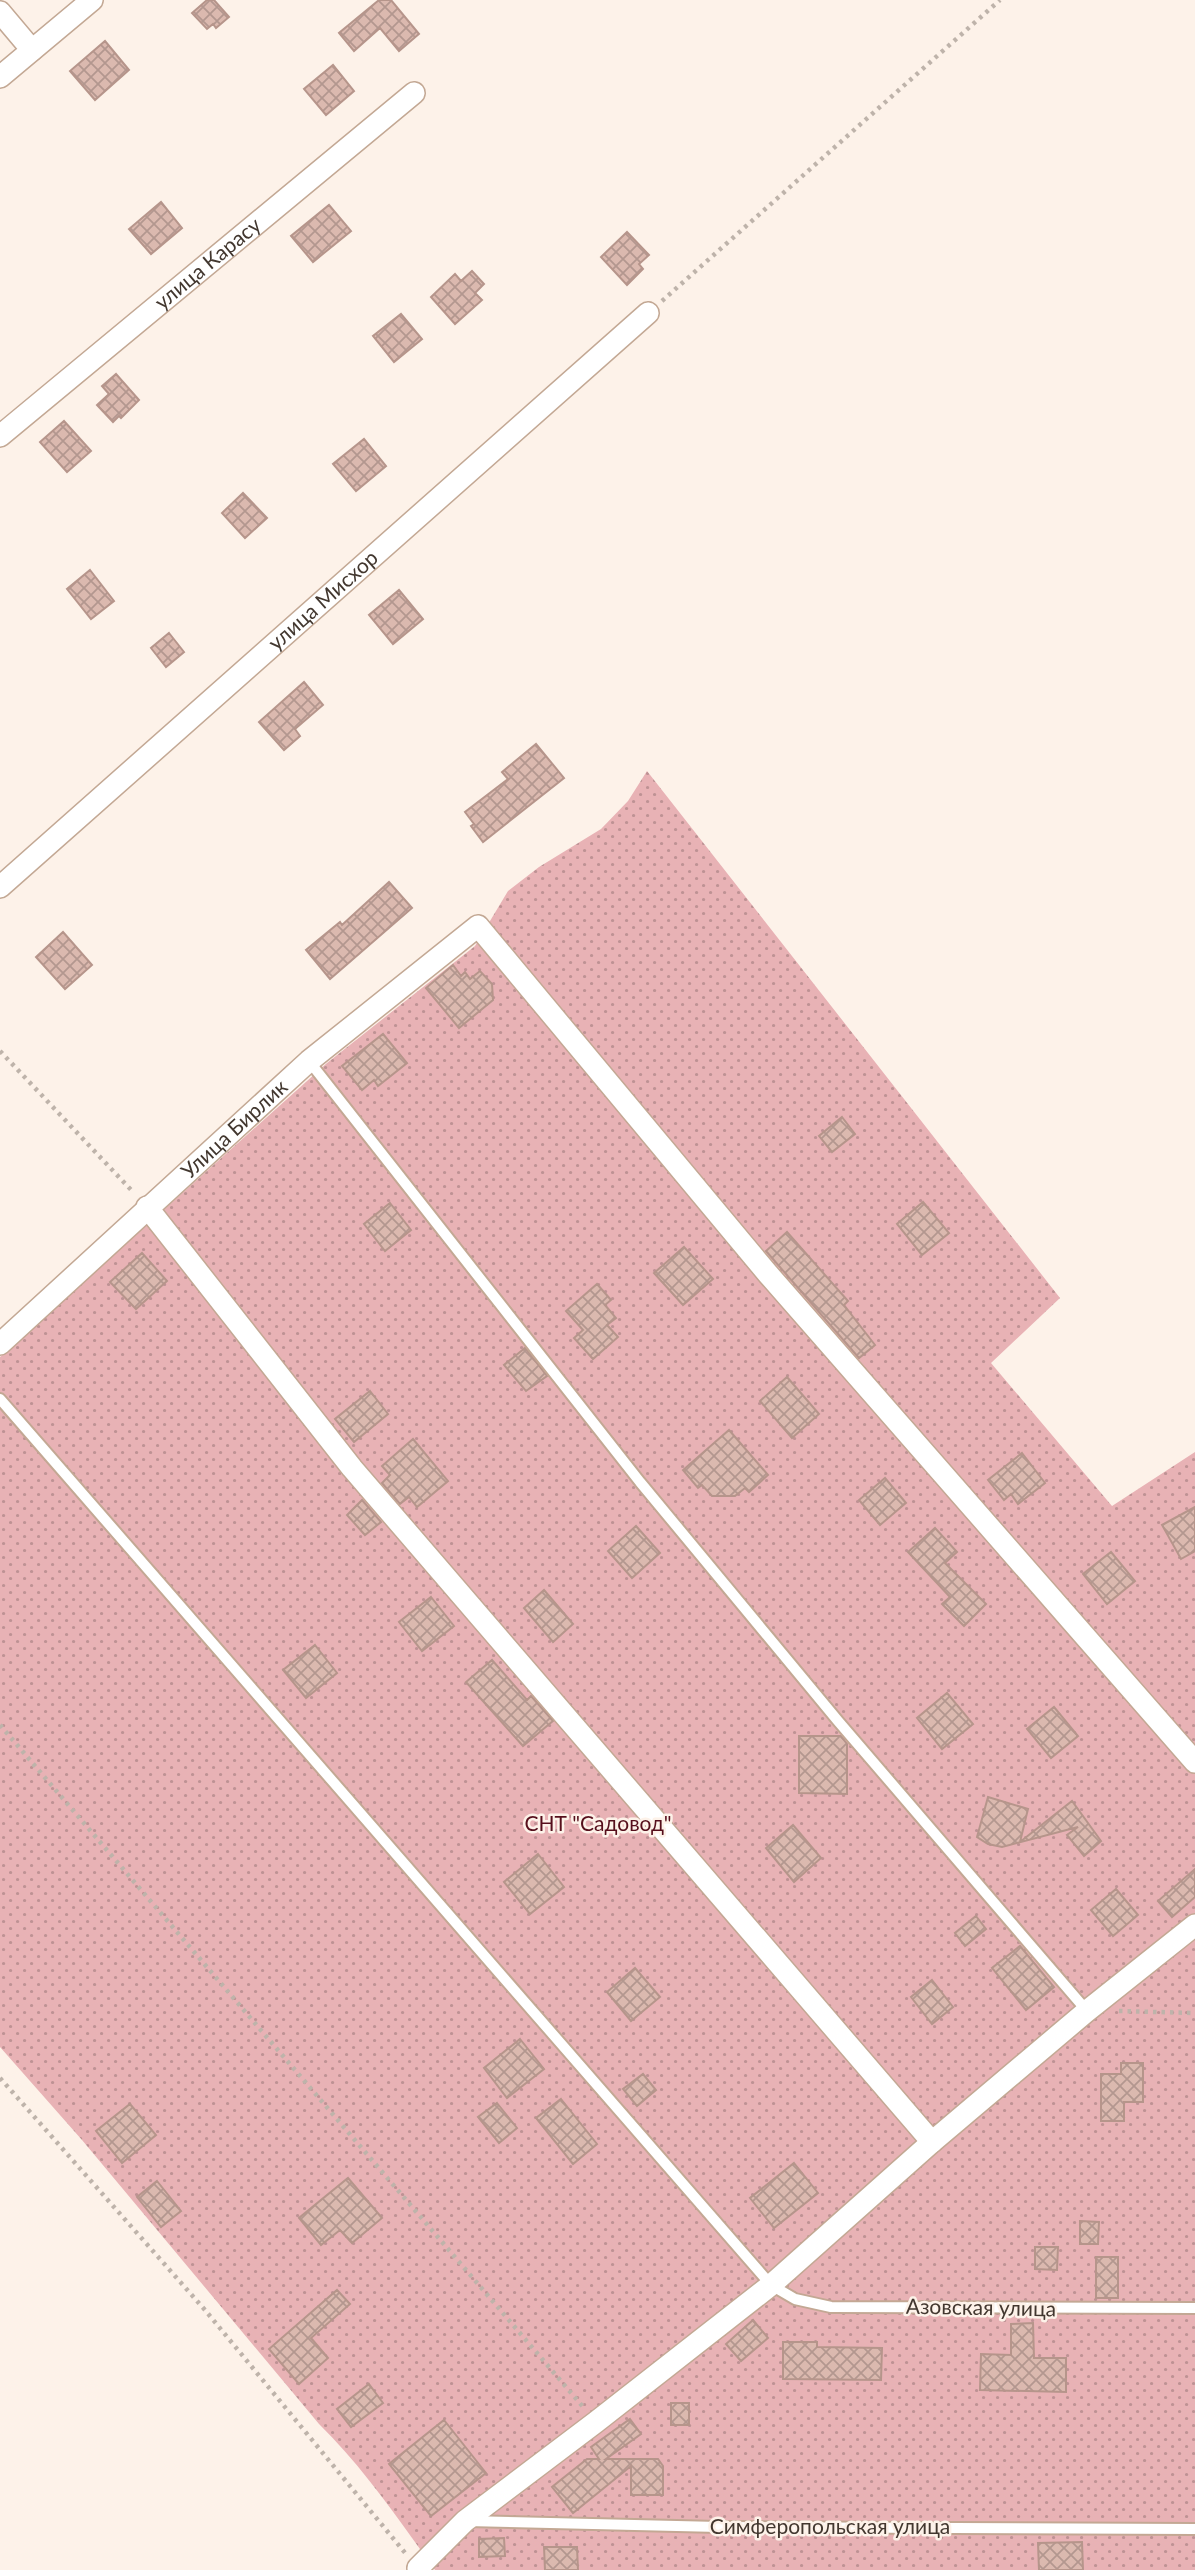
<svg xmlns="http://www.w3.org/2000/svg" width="1195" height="2570" font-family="Lato,sans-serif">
	<defs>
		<pattern id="green-dots" width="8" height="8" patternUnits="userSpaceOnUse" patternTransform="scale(1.75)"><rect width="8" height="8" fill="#e8b2b5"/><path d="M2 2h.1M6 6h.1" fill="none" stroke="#be9294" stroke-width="1.8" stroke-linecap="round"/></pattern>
		<pattern id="building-cross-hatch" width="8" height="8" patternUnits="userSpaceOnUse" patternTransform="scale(1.75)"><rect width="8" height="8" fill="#dbb9af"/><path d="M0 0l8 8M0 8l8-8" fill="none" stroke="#b3978f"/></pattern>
	</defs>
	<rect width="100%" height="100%" fill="#fdf2e9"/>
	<!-- green -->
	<path fill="url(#green-dots)" d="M647,771L1060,1298L991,1363L1112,1506L1195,1452V2570H435C399,2520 363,2467 319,2424L82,2140L0,2047V1357L327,1063L475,946L508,891L539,867L601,829L628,801Z"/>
	<!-- building -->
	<path fill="url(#building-cross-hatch)" stroke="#b6958b" stroke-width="2" d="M207,0H214L229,17L216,28L213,24L207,29L192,13Z
		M379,0H391L419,34L399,51L380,28L354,51L339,33Z
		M105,41L129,70L95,100L70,71Z
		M333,65L354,91L326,115L304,89Z
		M161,202L182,228L151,254L129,229Z
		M329,205L351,231L313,262L291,236Z
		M627,232L649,255L639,264L643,269L627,285L601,257Z
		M472,271L484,284L475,293L482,300L455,324L431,297L455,274L461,281Z
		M401,314L422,339L394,362L373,336Z
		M116,374L139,400L121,418L119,416L113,422L97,405L109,394L102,386Z
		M64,421L91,451L67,472L40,442Z
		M364,439L386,466L356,491L333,464Z
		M243,493L267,518L245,538L222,513Z
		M90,570L114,601L91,619L67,589Z
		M399,590L423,619L393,644L369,615Z
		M169,633L184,652L166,667L151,648Z
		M304,682L323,705L295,729L300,736L284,750L259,722Z
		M536,744L564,778L483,842L471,826L474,824L465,812L508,779L502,772Z
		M389,882L412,908L330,979L306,950L340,922L342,925Z
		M63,932L92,965L65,989L36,957Z
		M453,965L461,976L465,972L470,979L480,971L492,984L493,1000L459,1028L426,988Z
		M383,1034L407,1063L378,1086L374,1080L362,1090L342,1066Z
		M842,1117L855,1134L832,1152L819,1136Z
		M923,1202L949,1233L922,1255L897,1224Z
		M390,1203L411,1230L385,1251L364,1224Z
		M787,1232L848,1301L844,1305L875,1345L859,1358L766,1251Z
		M684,1247L713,1279L683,1305L654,1273Z
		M142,1253L167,1281L136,1309L110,1282Z
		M597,1284L611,1300L605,1305L616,1318L607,1325L618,1337L593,1359L574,1338L583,1330L566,1311Z
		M525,1348L547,1376L526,1391L504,1365Z
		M787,1377L819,1414L792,1438L760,1401Z
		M370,1391L388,1414L354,1442L335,1419Z
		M729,1430L768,1475L749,1492L745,1488L735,1496H712L702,1485L698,1488L683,1470Z
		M413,1439L448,1481L417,1507L409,1497L400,1504L382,1483L390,1475L382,1466Z
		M1022,1453L1045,1483L1018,1504L1011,1494L1004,1500L988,1480Z
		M885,1478L906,1503L880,1525L859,1500Z
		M362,1500L381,1522L365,1535L347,1515Z
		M1195,1507V1551L1181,1559L1162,1525Z
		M636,1526L660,1553L632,1578L608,1551Z
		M935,1528L957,1552L945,1563L986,1604L964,1626L942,1604L950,1597L908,1552Z
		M1111,1552L1135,1581L1107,1604L1083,1574Z
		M544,1590L573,1624L553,1642L524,1608Z
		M431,1597L454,1626L422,1651L399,1622Z
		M315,1645L337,1673L306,1698L283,1670Z
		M492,1660L527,1700L531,1696L553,1721L523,1746L466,1682Z
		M947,1693L973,1724L942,1749L917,1718Z
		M1054,1707L1078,1736L1051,1758L1027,1729Z
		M799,1736H841L847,1744V1794L799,1793Z
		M988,1797L1028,1809L1020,1842L1072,1801L1101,1841L1084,1856L1067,1835L1078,1827L1002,1847L988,1844L977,1837Z
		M793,1825L821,1858L794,1882L766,1848Z
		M538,1854L564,1887L530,1914L504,1882Z
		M1195,1869V1897L1172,1917L1158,1901Z
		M1116,1889L1138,1915L1113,1936L1091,1910Z
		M976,1916L986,1929L965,1946L955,1933Z
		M1020,1946L1054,1987L1026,2010L992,1968Z
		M635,1968L660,1997L631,2021L607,1992Z
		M932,1980L953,2007L932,2024L911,1997Z
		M520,2039L544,2069L507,2098L484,2068Z
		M1121,2063H1143V2102H1124V2121H1101V2074H1121Z
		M643,2074L656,2090L637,2106L623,2089Z
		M561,2099L597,2144L573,2164L536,2118Z
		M497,2103L517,2128L499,2143L478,2117Z
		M130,2104L156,2135L122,2163L96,2131Z
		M794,2163L818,2193L774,2228L750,2198Z
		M348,2178L382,2218L352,2243L340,2230L321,2245L299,2218Z
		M157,2181L181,2211L161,2227L137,2197Z
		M1080,2221L1099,2222L1098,2244H1080Z
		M1035,2247H1058L1057,2270L1035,2269Z
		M1096,2257H1118V2298H1096Z
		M337,2290L350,2304L311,2338L328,2358L299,2384L269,2349Z
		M753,2320L768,2338L741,2361L726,2344Z
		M1033,2323L1034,2358H1066V2392L980,2390L981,2354L1011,2355V2324Z
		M783,2342H817V2347L882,2348L881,2380L783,2379Z
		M369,2384L383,2403L351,2427L337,2409Z
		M671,2403H689V2425H671Z
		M630,2419L641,2434L606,2459H658L663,2466V2495H631V2466L573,2513L552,2487L587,2459H599L591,2447Z
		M444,2420L486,2473L431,2516L389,2464Z
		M504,2538L505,2556L479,2557V2539Z
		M1082,2542L1083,2570H1039L1038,2543Z
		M544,2547H577L578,2570H545Z"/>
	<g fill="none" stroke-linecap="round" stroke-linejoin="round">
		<!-- service casing -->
		<g stroke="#c3a894" stroke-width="14">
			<path id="service" d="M309,1061L640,1482L838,1721L1087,2011
				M0,1399L771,2285L795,2299L831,2307L1195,2308
				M467,2521L719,2527L1195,2529"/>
		</g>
		<!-- minor casing -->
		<g stroke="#c3a894" stroke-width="24">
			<g id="minor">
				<path d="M0,12L32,50"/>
				<path d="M0,77L92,0"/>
				<path id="s1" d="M0,436L414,93"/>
				<path id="s2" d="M0,887L648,313"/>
				<path d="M147,1207L352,1468L932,2142"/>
				<path id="s3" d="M0,1344L309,1061L478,926L768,1274L1195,1762"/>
				<path d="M420,2570L418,2568L465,2521L596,2422L771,2285L932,2142L1087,2011L1195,1925"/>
			</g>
		</g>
		<!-- path -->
		<path stroke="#beb3aa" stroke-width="4.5" stroke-dasharray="3.5 5" stroke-linecap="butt" d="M662,301L1000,0
			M0,1051L134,1193
			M0,1725L584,2408
			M1119,2011L1195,2013
			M0,2078L205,2310L406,2554"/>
		<!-- service -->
		<use href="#service" stroke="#fff" stroke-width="10"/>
		<!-- minor -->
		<use href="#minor" stroke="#fff" stroke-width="21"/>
	</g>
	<g text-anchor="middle" stroke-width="5" stroke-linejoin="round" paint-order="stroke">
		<!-- street labels -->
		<g font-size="21" fill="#42372f" stroke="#fdf2e9">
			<text dy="7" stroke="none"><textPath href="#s1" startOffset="270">улица Карасу</textPath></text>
			<text dy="7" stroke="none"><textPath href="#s2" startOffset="432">улица Мисхор</textPath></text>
			<text dy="7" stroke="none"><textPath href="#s3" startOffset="318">Улица Бирлик</textPath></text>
			<text transform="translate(981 2308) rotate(1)" y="7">Азовская улица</text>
			<text x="830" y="2534">Симферопольская улица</text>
		</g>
		<!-- park labels -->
		<g font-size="21" fill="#560f1c" stroke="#fdf2e9">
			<text x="598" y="1831">СНТ "Садовод"</text>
		</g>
	</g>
</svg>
